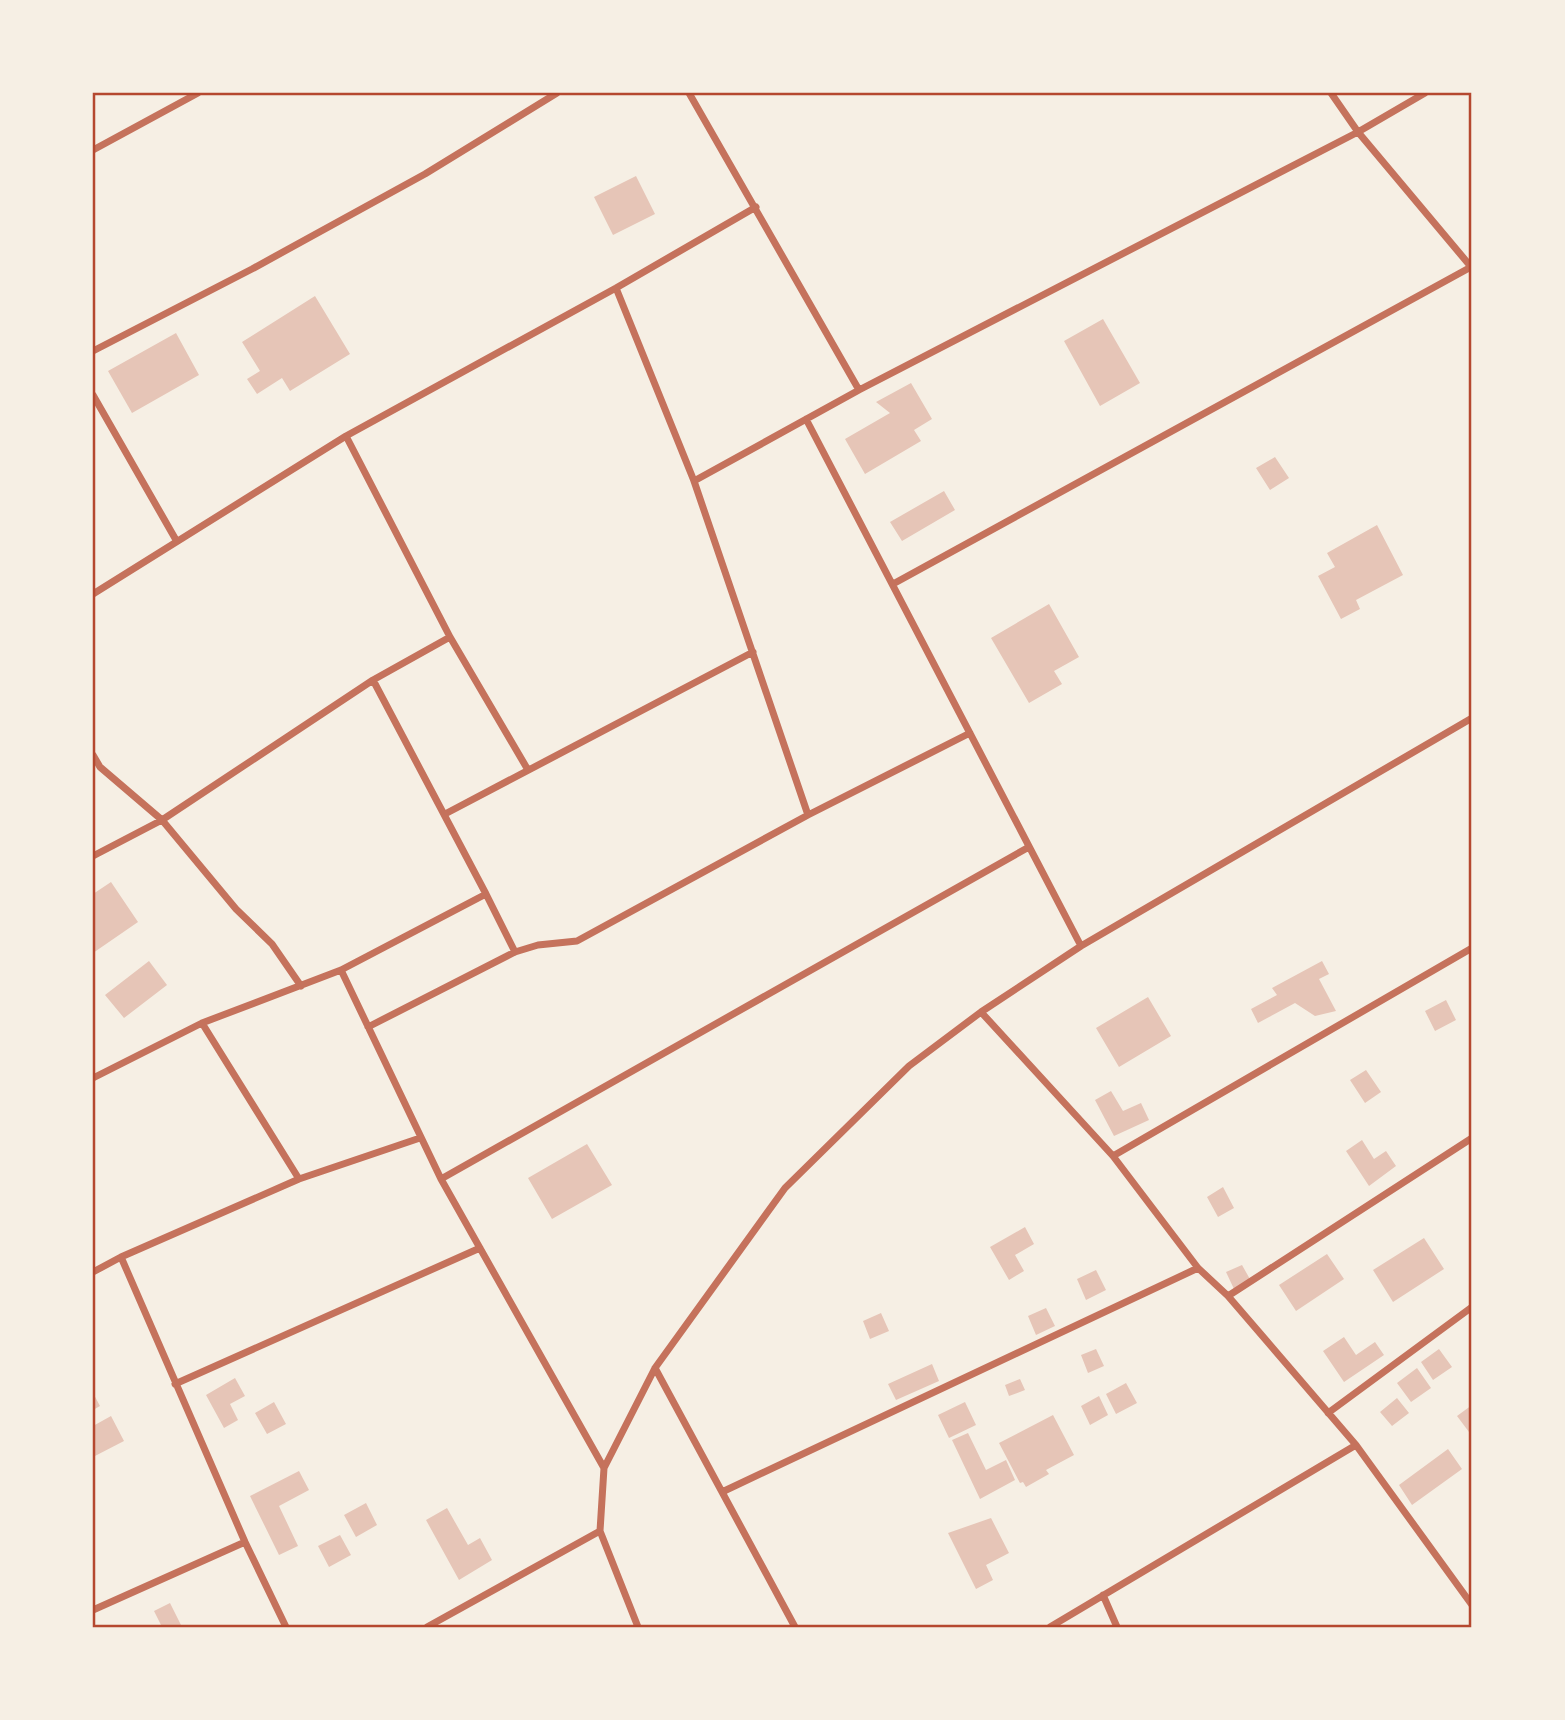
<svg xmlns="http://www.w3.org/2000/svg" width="1565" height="1720" font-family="Poppins,sans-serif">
	<rect width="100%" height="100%" fill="#f6efe4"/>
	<!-- building -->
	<path fill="#e6c5b7" d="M636,176L655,214L613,235L594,197Z
		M315,296L350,354L290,391L282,378L257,394L247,379L260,371L242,342Z
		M1103,319L1140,383L1100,406L1064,341Z
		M176,333L199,375L132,413L108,371Z
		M911,383L932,419L914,430L921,441L865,474L845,439L890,413L876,402Z
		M1275,457L1289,478L1270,490L1256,468Z
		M944,491L955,510L902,541L890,522Z
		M1377,525L1403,575L1356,600L1360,609L1341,619L1318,576L1335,567L1327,553Z
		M1049,604L1079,657L1054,671L1062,684L1029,703L991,638Z
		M111,882L138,922L93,953V894Z
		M149,961L167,985L124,1018L105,995Z
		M1322,961L1329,974L1319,979L1336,1011L1315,1016L1295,1003L1258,1023L1251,1009L1277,995L1272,988Z
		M1148,997L1171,1036L1119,1067L1096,1028Z
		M1446,1000L1456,1020L1435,1031L1425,1011Z
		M1366,1070L1381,1092L1365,1103L1350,1080Z
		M1111,1091L1123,1111L1141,1103L1149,1120L1114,1136L1095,1100Z
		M1362,1140L1374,1159L1386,1151L1396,1166L1369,1186L1346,1151Z
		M587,1144L612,1185L552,1219L528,1178Z
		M1223,1187L1234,1208L1218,1217L1207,1197Z
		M1025,1227L1034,1244L1015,1255L1024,1271L1009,1280L990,1247Z
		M1424,1238L1444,1269L1393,1302L1373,1270Z
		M1327,1254L1344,1279L1296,1311L1279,1285Z
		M1242,1265L1251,1281L1234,1289L1226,1272Z
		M1096,1270L1106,1290L1086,1300L1077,1279Z
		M1046,1308L1055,1326L1036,1335L1028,1316Z
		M881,1313L889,1331L870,1339L863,1321Z
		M1344,1337L1356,1355L1375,1342L1384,1355L1344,1382L1323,1351Z
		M1096,1349L1104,1366L1088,1373L1081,1355Z
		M1439,1349L1452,1367L1433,1380L1421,1362Z
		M932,1364L939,1381L896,1400L888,1384Z
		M1417,1368L1431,1388L1411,1402L1397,1383Z
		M235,1378L245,1396L230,1404L238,1420L224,1428L206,1395Z
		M1020,1379L1025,1390L1009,1396L1005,1385Z
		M1126,1383L1137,1403L1116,1414L1106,1394Z
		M93,1393L100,1406L93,1410Z
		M1099,1396L1108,1415L1090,1425L1081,1406Z
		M1397,1398L1409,1413L1392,1426L1380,1412Z
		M274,1402L286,1424L267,1434L255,1413Z
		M965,1402L976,1425L949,1438L938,1415Z
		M1472,1405V1436L1457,1416Z
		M1053,1415L1074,1455L1046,1470L1049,1474L1026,1487L1023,1482L1020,1483L999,1443Z
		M111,1416L124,1441L93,1457V1426Z
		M968,1433L986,1470L1006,1460L1015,1480L980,1499L952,1440Z
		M1448,1449L1462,1469L1412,1505L1399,1485Z
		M299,1471L309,1490L279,1506L298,1546L279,1555L250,1496Z
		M366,1503L377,1525L356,1537L344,1515Z
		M447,1508L468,1545L480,1538L492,1560L459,1580L426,1520Z
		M991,1518L1009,1553L986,1565L993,1580L976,1589L948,1533Z
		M340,1535L351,1555L329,1567L318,1546Z
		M170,1603L181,1625L162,1627L154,1611Z"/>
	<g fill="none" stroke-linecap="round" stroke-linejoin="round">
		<!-- minor -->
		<path stroke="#c5725c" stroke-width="7" d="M689,93L859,390
			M1331,93L1358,132L1472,268
			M93,150L198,93
			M616,288L694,481L808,815
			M93,351L252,269L425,174L557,93
			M93,395L176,540
			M806,419L1081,946
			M346,436L450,637L528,770
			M694,481L859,390L1358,132L1425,93
			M893,584L1471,267
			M93,594L346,436L616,288L756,207
			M93,755L100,767L162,820L236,909L272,944L301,986
			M445,814L753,652
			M93,856L162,820L373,680L450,637
			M486,894L515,952
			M341,970L441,1179L604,1468
			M981,1012L1113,1156L1198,1268L1228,1296L1356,1445L1472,1605
			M202,1023L299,1179
			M368,1027L515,952L538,945L577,941L808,815L970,733
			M93,1078L202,1023L341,970L486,894L373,680
			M1113,1156L1472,948
			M441,1179L1029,847
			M121,1257L245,1542L286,1627
			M93,1272L121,1257L299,1179L420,1138
			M1228,1296L1472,1138
			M655,1368L795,1627
			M175,1384L480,1248
			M1328,1413L1472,1307
			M722,1492L1198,1268
			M600,1531L638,1627
			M1103,1595L1117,1627
			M93,1610L245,1542
			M427,1627L600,1531L604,1468L655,1368L785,1188L909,1066L981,1012L1081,946L1472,718
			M1050,1627L1356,1445"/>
	</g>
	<!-- border -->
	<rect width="1565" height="1720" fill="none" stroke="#f6efe4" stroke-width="189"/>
	<rect x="94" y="94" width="1376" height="1532" fill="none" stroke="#b5482f" stroke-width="2.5"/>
</svg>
